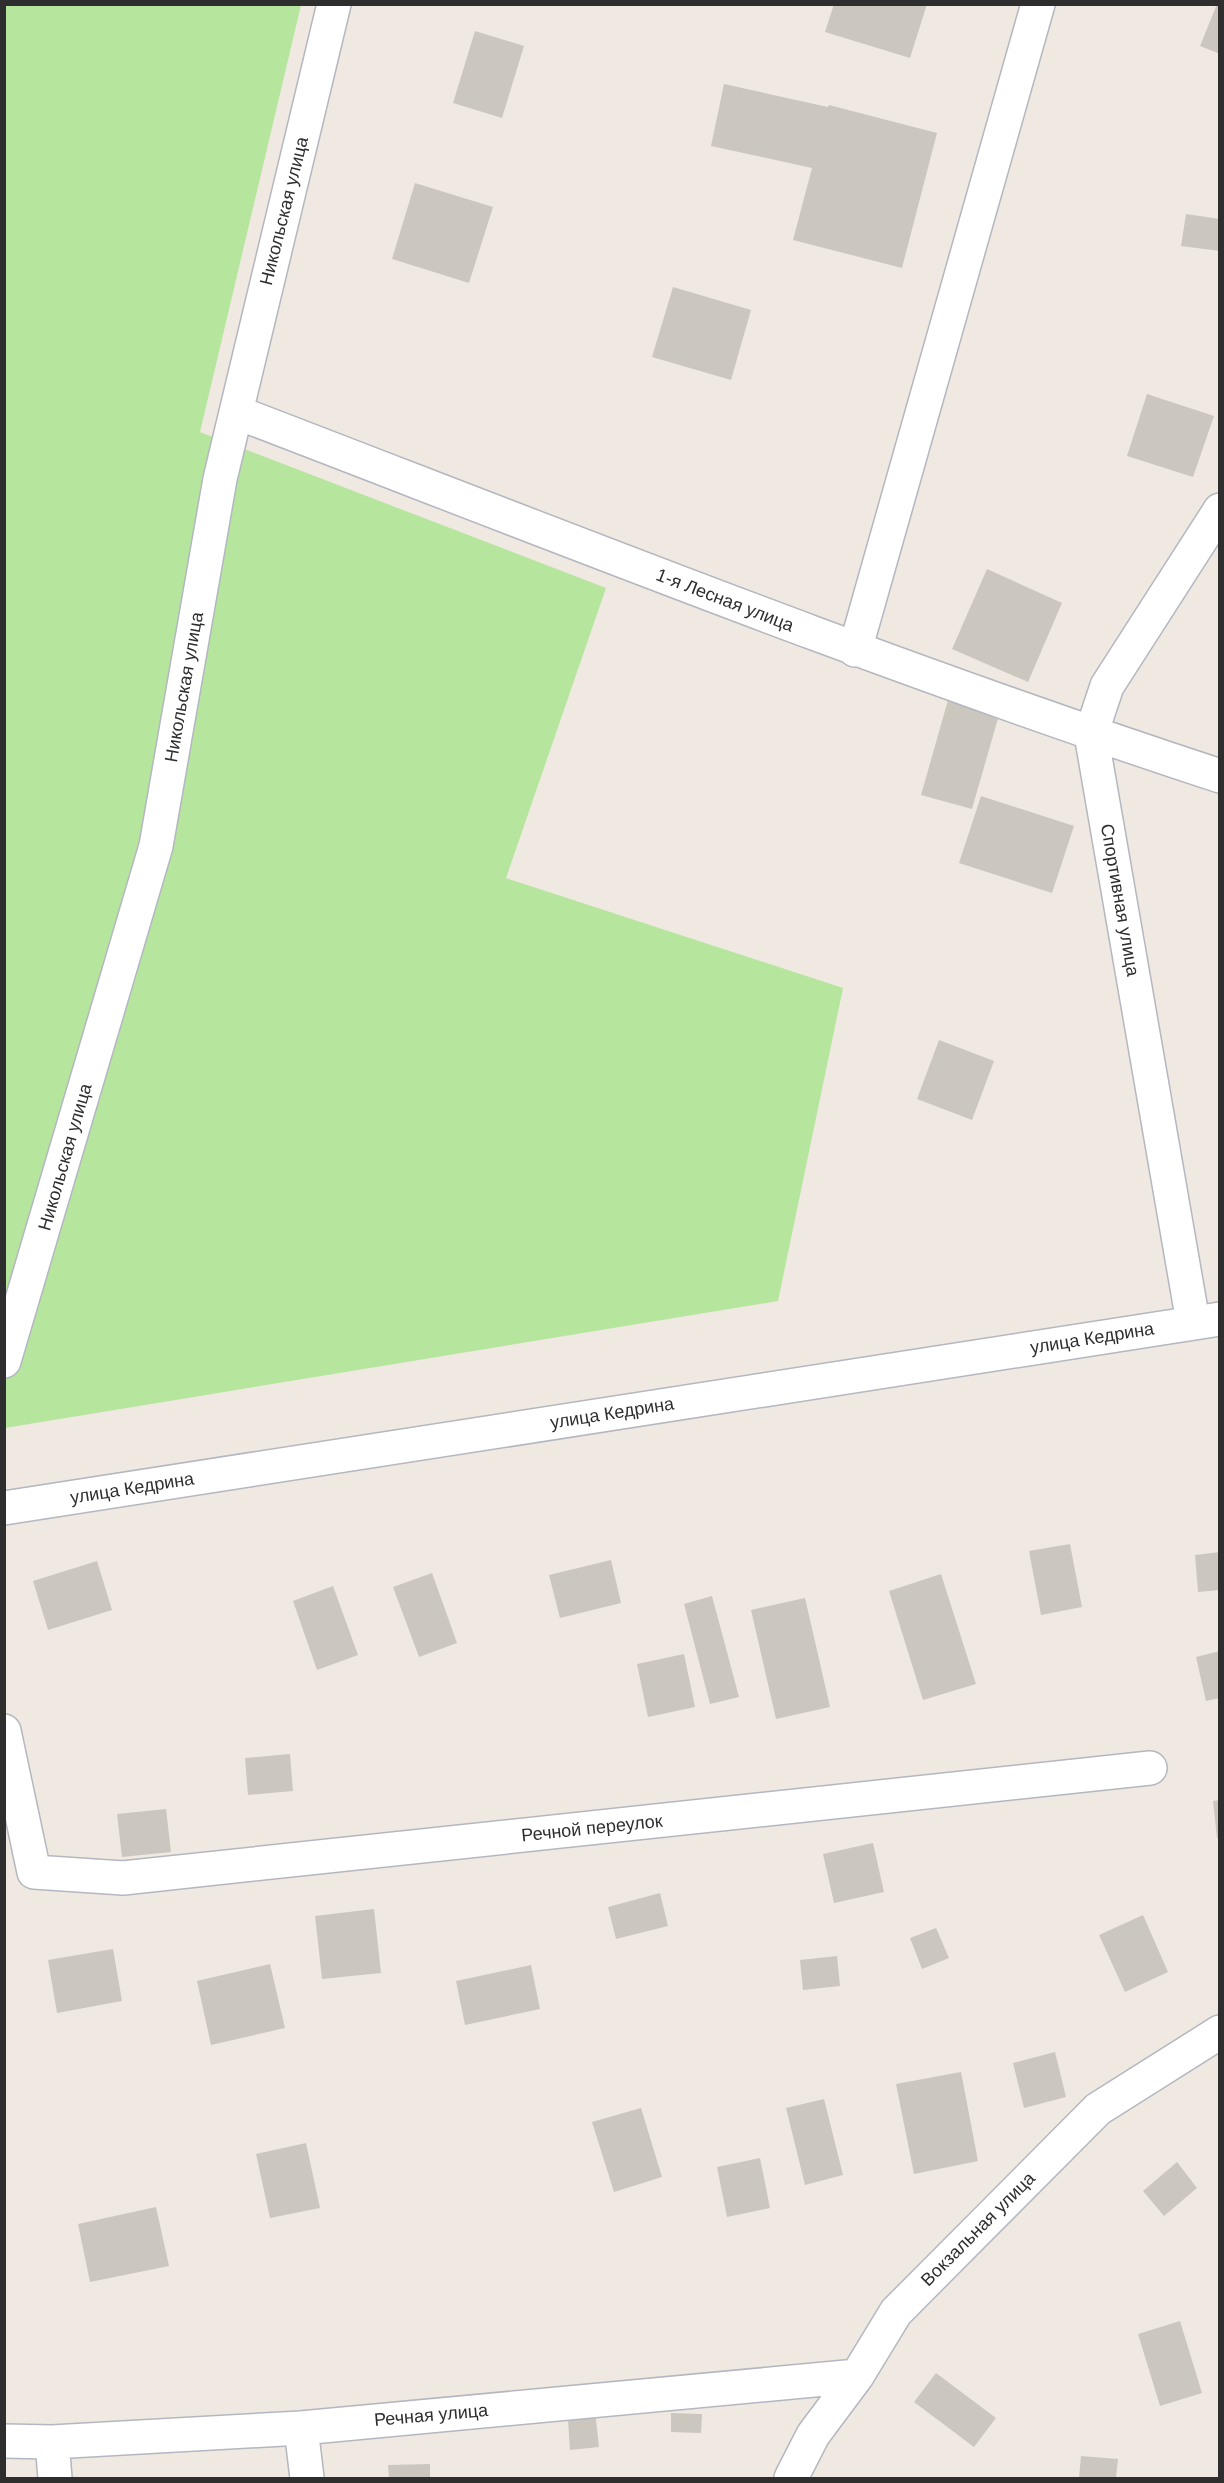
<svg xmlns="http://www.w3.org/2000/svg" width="1224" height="2483" font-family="Arial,sans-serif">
	<rect width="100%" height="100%" fill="#efe9e1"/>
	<!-- green -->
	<path fill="#b6e59e" d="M5,5H301L200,432L606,588L506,878L843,988L778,1301L5,1428Z"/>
	<!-- building -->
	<path fill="#cbc7bf" d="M834,4H927L910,58L825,32Z
		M1217,4H1220V54L1200,46Z
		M475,31L524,46L502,118L453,103Z
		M724,84L828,107L829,105L937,133L902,268L793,240L812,168L711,146Z
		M415,183L493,207L469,283L392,259Z
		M1186,214L1220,219V251L1181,246Z
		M673,287L751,310L731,380L652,357Z
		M1147,394L1214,416L1193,477L1127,456Z
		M987,569L1062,603L1028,682L952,649Z
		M950,693L1001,708L972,809L921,795Z
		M981,796L1074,826L1052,893L959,863Z
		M939,1040L994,1061L972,1120L917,1099Z
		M1070,1544L1082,1607L1041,1615L1029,1551Z
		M1220,1552V1590L1198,1592L1195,1555Z
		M611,1560L621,1603L560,1618L549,1575Z
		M97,1561L112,1610L48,1630L33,1581Z
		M432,1573L457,1643L419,1657L393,1587Z
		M941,1574L976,1684L923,1700L889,1591Z
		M333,1586L358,1655L317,1670L293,1601Z
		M712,1596L739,1697L710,1704L684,1604Z
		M805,1598L830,1707L776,1719L751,1610Z
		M1220,1651V1698L1206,1701L1196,1657Z
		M684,1654L695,1707L648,1717L637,1664Z
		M290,1754L293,1791L248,1795L245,1758Z
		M1220,1800V1838H1217L1213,1801Z
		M166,1809L171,1852L122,1857L117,1814Z
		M873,1843L884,1892L834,1903L823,1854Z
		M660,1893L668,1926L616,1939L608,1907Z
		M374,1909L381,1973L322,1979L315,1916Z
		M1143,1915L1168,1972L1125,1992L1099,1935Z
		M936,1928L949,1958L922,1969L910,1938Z
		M113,1949L122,2001L57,2013L48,1960Z
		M837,1956L840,1986L803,1990L800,1960Z
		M270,1964L285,2028L211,2045L197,1981Z
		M531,1965L540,2009L465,2025L456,1981Z
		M1055,2052L1066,2097L1024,2108L1013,2063Z
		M961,2072L978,2161L914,2174L896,2084Z
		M824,2099L843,2175L805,2185L786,2108Z
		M641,2108L662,2177L614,2192L592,2122Z
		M306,2143L320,2208L270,2218L256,2154Z
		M760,2158L770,2208L727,2217L717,2167Z
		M1177,2162L1197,2188L1164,2216L1143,2191Z
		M156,2207L169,2266L90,2282L78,2224Z
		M1180,2321L1202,2393L1160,2406L1138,2334Z
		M936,2373L996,2418L974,2447L914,2402Z
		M594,2402L599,2447L570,2450L567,2405Z
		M671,2413L702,2414L701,2433L671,2432Z
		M1081,2456L1118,2459L1116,2478H1079Z
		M430,2464V2478H389L388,2465Z"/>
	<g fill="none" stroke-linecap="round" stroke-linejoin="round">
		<!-- minor casing -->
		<g stroke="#b4b7c1" stroke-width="36">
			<path id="minor" d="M236,412C562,537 887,667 1220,776
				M855,650L1038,4
				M1193,1322L1091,734L1107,686L1220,510
				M4,1361L156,846L220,479L334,4
				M4,1508L1220,1319
				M4,1731L34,1872L123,1878L1150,1768
				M301,2428L307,2478
				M4,2441L52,2442L301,2428L857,2376
				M52,2442L55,2478
				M791,2478L813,2435L857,2376L896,2312L1098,2109L1220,2032"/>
		</g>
		<!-- minor -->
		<use href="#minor" stroke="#fff" stroke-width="33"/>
	</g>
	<g text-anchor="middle" stroke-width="5" stroke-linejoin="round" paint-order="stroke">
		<!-- street labels -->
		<g font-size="18" fill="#2e2e2e" stroke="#fff">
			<text transform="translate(284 211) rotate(-76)" y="6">Никольская улица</text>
			<text transform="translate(725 600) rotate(21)" y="6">1-я Лесная улица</text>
			<text transform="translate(184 687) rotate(-80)" y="6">Никольская улица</text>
			<text transform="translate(1120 900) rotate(80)" y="6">Спортивная улица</text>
			<text transform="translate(65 1157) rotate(-74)" y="6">Никольская улица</text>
			<text transform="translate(1092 1338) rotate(-9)" y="6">улица Кедрина</text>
			<text transform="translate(612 1413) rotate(-9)" y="6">улица Кедрина</text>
			<text transform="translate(132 1488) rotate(-9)" y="6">улица Кедрина</text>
			<text transform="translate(592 1828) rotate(-6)" y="6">Речной переулок</text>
			<text transform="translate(978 2229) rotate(-45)" y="6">Вокзальная улица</text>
			<text transform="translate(431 2415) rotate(-5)" y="6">Речная улица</text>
		</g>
	</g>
	<!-- border -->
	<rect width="1224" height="2483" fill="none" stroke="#2e2e2e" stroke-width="12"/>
</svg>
